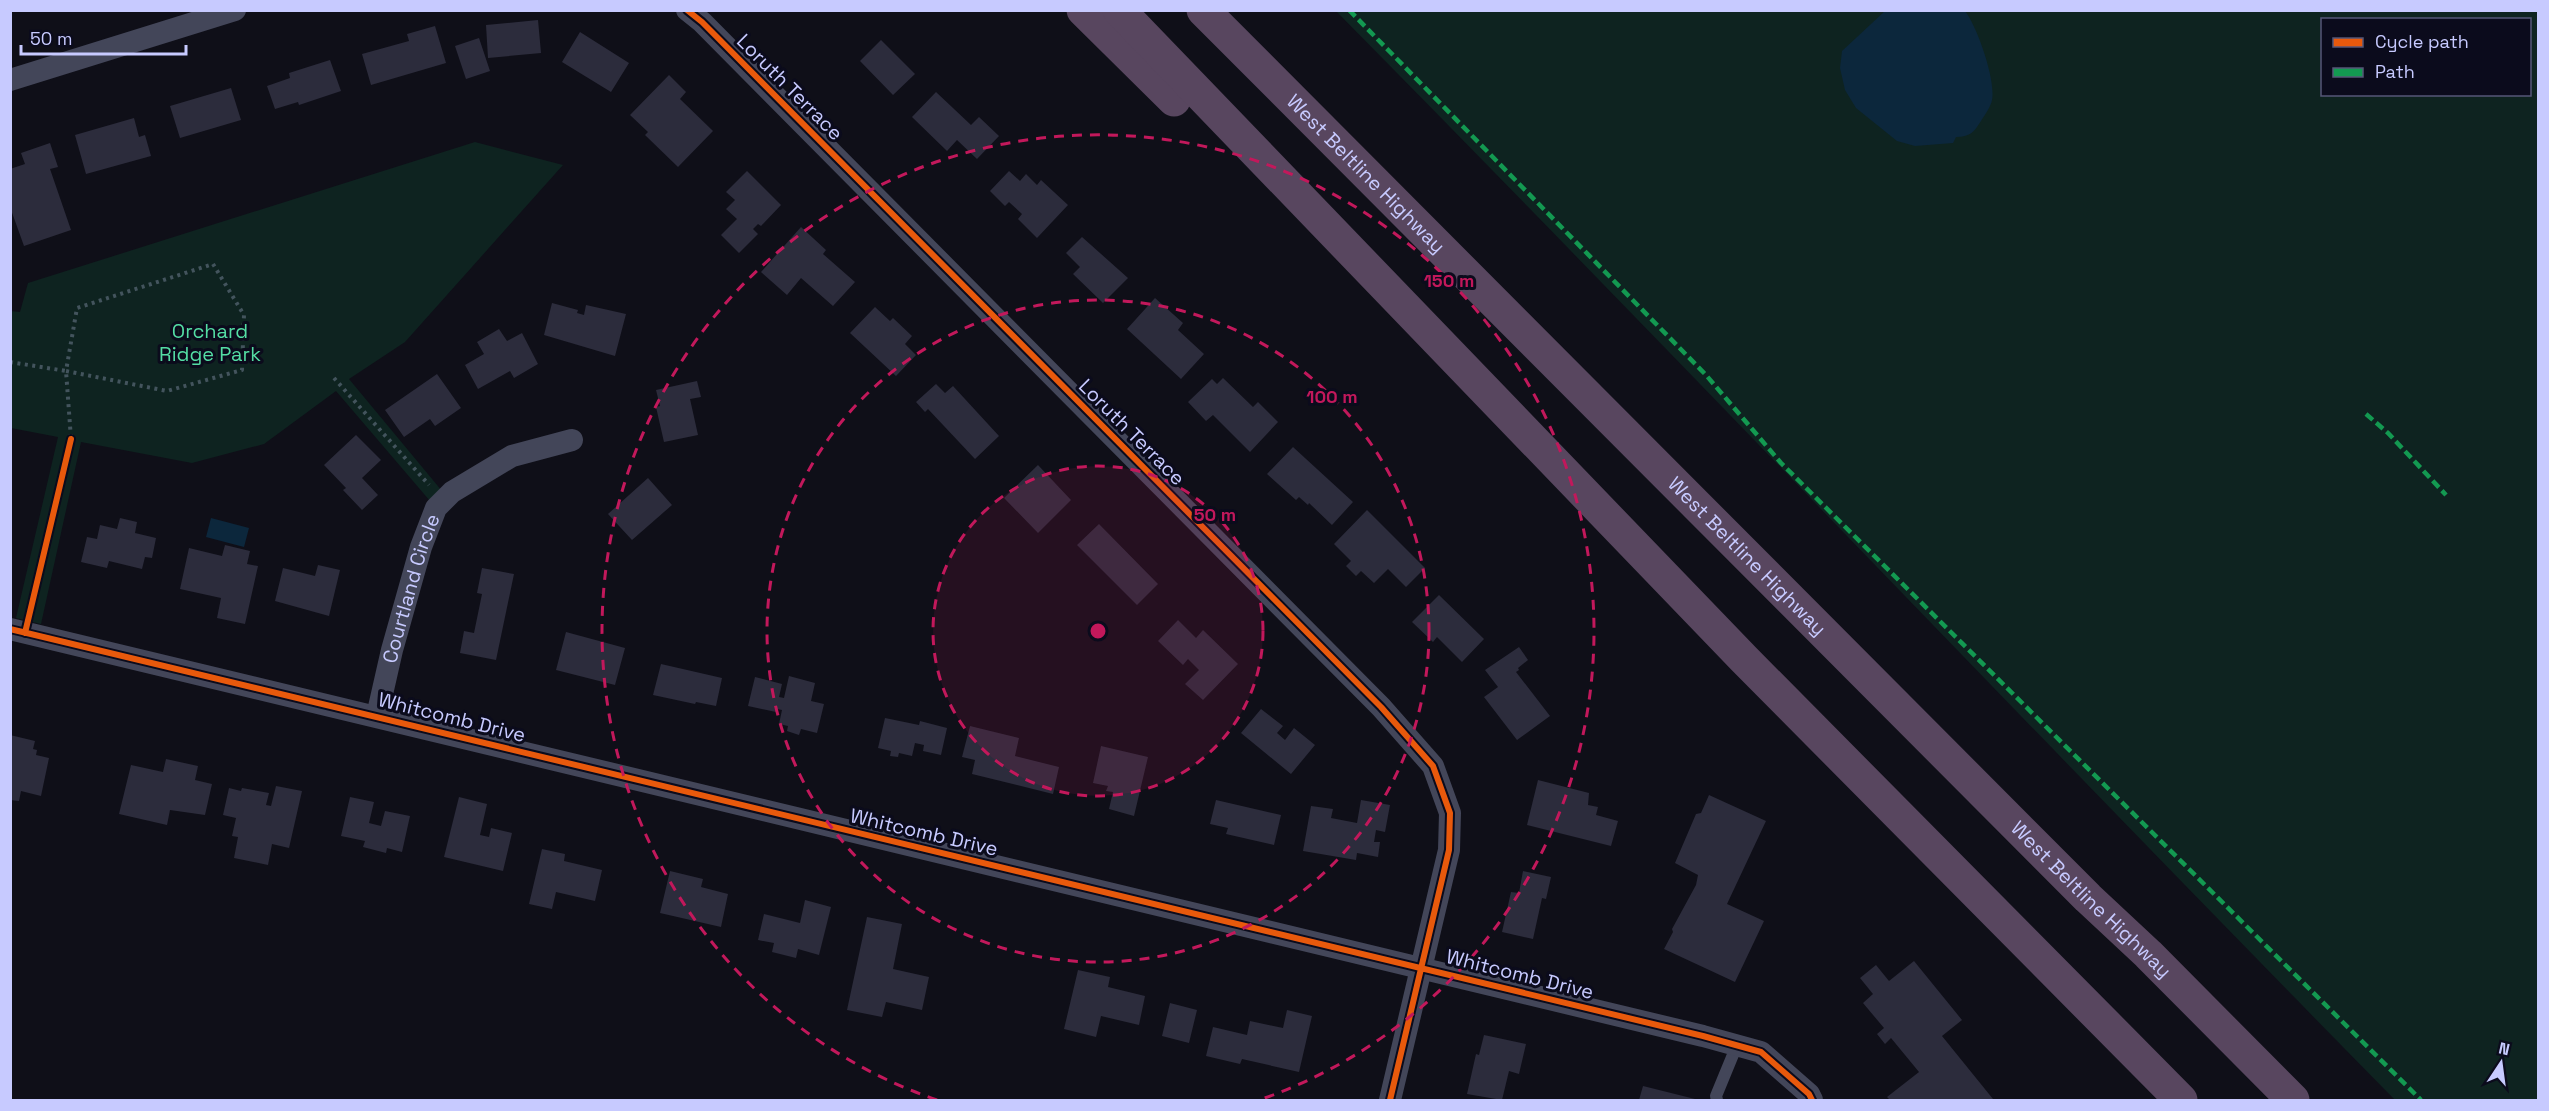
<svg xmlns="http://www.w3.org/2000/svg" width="2549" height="1111" font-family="'Space Grotesk',sans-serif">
	<rect width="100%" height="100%" fill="#0f0f18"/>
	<!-- green -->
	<path fill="#0e2320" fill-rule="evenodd" d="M1336,11H2538V1100H2395C2040,739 1692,372 1336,11ZM2322,20H2530V94H2322Z
		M475,142L563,165L405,342L349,379L447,497L436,508L336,391L264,444L192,463L81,442L41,624L16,618L58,437L11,428L10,311L20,312L28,283Z"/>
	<!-- water -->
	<path fill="#0c273c" d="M1885,11H1965C1977,26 1996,80 1992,100C1991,106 1985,115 1981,121C1974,132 1970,137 1956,137L1953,143L1915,146L1897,141L1856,108L1845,90L1840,68L1842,51Z
		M211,518L249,528L244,547L206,537Z"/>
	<!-- building -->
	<path fill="#2c2c3c" d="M538,20L541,53L488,58L486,25Z
		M435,26L446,63L371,85L362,54L409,41L407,34Z
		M580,32L629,63L611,92L562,62Z
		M479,38L490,71L466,79L455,46Z
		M881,40L915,74L893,95L860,61Z
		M330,60L341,91L299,105L298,102L275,109L267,86L290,78L289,73Z
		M669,75L686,92L680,99L713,131L678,167L645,135L648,132L630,115Z
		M231,88L241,120L180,138L170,106Z
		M936,92L971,125L979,117L999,136L977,159L957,140L947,151L912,117Z
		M134,118L139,137L145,135L151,156L86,174L75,135Z
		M50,143L58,167L50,169L71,230L24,246L10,207V169L25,164L21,153Z
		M747,171L781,205L761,226L758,224L753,229L758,234L739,253L721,235L737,219L726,209L735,200L726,192Z
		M1009,171L1020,181L1026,174L1037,185L1041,180L1068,205L1037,238L1018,219L1022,214L1009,202L1005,206L990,191Z
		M801,227L826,250L823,254L855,282L833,306L801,278L787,295L761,272Z
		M1082,237L1128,278L1103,303L1073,274L1080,267L1066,253Z
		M1155,298L1183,323L1178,330L1204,354L1181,379L1127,329Z
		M552,303L578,310L577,313L584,315L586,305L626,314L615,356L544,335Z
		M875,307L890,321L893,318L912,336L905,344L916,355L896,376L850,333Z
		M499,329L507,341L522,333L538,364L514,378L510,371L478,389L465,365L484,354L477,342Z
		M437,374L461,408L435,426L430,419L404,437L385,410Z
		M1223,378L1253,407L1258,402L1278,422L1250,452L1213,415L1206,421L1188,402L1212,379L1217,384Z
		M697,381L701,397L690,399L698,435L664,442L656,407L660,406L656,390Z
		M936,384L945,393L953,386L999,436L975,459L928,409L925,412L916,402Z
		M356,435L381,460L362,478L378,495L362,510L343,490L346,488L324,465Z
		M1293,447L1353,502L1332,525L1309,503L1308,505L1299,497L1296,500L1267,474Z
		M1038,465L1071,500L1038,533L1004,498Z
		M648,478L672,505L632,540L608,514Z
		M1367,510L1425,568L1406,587L1388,569L1374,583L1361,571L1356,576L1346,566L1351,561L1334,544Z
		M120,518L137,522L135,533L156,538L152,558L145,557L142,569L109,561L107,568L81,562L87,537L97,539L100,525L117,529Z
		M1099,524L1158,584L1137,605L1077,545Z
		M225,545L250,551L247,564L258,566L245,624L217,618L221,598L180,589L189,548L222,556Z
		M318,565L340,570L329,616L275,601L283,568L315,576Z
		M482,568L514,574L496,660L460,653L464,631L474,633L482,594L477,593Z
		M1439,595L1484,639L1462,662L1437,637L1433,642L1412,622Z
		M1178,620L1196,638L1203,630L1238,664L1203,700L1185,684L1199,670L1188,659L1183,665L1158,641Z
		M566,632L625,648L615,685L556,670Z
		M1519,647L1528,660L1518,668L1519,670L1516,672L1550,716L1517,740L1484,697L1498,687L1485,670Z
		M661,664L722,678L716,706L696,702L695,704L653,695Z
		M789,676L815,683L811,701L824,704L817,733L801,729L799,735L787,731L788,726L779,724L782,710L777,709L776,712L748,706L755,677L782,684L779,697L784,698Z
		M1261,709L1283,726L1277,733L1285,740L1294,728L1315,745L1291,774L1241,733Z
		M885,718L919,725L920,721L947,728L941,755L923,751L924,745L915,743L912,756L899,753L898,757L890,756L891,751L878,748Z
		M970,726L1019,738L1015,756L1059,767L1053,794L972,774L975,760L962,757Z
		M10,735L35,741L33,749L37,750L36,755L49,758L41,796L21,791L19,801L10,800Z
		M1101,746L1148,757L1134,816L1109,809L1113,792L1106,791L1108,786L1093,783Z
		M166,759L198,766L195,780L212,784L205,815L170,810L167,825L119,814L131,765L163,772Z
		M1538,780L1589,793L1588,805L1598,807L1596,815L1618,821L1611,846L1527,825Z
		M276,786L302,791L289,848L272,844L268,865L234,858L238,837L232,836L236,818L223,815L229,788L241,791L242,788L269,793L266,805L271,806Z
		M1709,795L1766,821L1727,904L1764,921L1735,982L1664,949L1673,932L1672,929L1696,885L1698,875L1675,863L1696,814L1701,813Z
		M350,797L374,802L369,823L381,826L385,811L410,816L402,852L387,848L386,853L363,847L365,841L341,836Z
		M459,797L487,804L480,835L489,837L491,828L512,833L503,871L444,857Z
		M1216,800L1281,815L1274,845L1226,834L1228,828L1210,824Z
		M1361,800L1390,805L1385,832L1376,830L1374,842H1380L1378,857L1357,853L1356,860L1303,851L1311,806L1333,809L1331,818L1357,823Z
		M542,849L565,854L564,861L602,870L595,901L556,892L552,909L529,904Z
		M670,871L703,879L701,887L728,894L721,927L660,913Z
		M1523,871L1551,877L1546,899L1542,898L1533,939L1502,932L1511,892L1519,893Z
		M805,900L831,907L819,955L798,949L796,958L772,952L774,943L758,940L764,914L800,923Z
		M867,917L902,924L893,969L929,977L922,1010L886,1002L882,1017L847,1010Z
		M1914,961L1962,1020L1942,1036L1993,1099L1991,1100H1890L1887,1097L1919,1072L1891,1038L1885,1044L1877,1034L1884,1028L1863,1003L1873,994L1860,978L1876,965L1889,981Z
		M1078,970L1110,977L1108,987L1145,996L1139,1025L1101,1016L1096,1037L1064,1029Z
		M1170,1003L1197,1010L1189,1043L1162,1036Z
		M1287,1010L1312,1016L1299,1072L1242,1059L1240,1064L1206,1056L1213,1027L1247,1035L1250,1021L1283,1028Z
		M1484,1035L1526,1044L1519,1074L1509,1071L1502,1100L1467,1094L1476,1054L1479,1055Z
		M1643,1086L1699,1100H1639Z"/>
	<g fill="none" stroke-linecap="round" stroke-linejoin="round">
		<!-- path -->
		<path stroke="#43545d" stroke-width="4" stroke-dasharray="3 4.5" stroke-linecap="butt" d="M213,264L244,315L242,370L167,391L66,371L77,308Z
			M10,362L66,371L71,439
			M334,378L429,485"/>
		<!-- service -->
		<path stroke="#434659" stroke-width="12" d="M1717,1100L1716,1096L1737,1045"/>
		<!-- minor -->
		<g stroke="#434659" stroke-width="22">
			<path d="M687,10L702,22L1381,707L1433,766L1450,813L1449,850L1390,1100"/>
			<path d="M10,80L235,10"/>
			<path d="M10,629L1703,1036L1761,1052L1809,1094L1812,1100"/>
			<path id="s1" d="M377,716L392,650L421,547L436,508L452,492L512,456L572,440"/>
		</g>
		<!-- motorway -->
		<g stroke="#58465f" stroke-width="33">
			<path d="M1083,10L1174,100"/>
			<path d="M1119,10L1744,659L2181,1100"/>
			<path id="s2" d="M1203,10L2088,898L2148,954L2293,1100"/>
		</g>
		<!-- quiet -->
		<path stroke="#139951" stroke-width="4.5" stroke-dasharray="9 4.5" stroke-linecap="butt" d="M1349,10L1706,375L1781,463L2421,1100
			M2366,414L2388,433L2446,495"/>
		<!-- cycleway casing -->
		<g stroke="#0b0b1c" stroke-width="10">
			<path id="cycleway" d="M687,10L702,22L1381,707L1433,766L1450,813L1449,850L1390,1100
				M10,629L1703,1036L1761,1052L1809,1094L1812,1100
				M25,633L71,439"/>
		</g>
		<!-- cycleway -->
		<use href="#cycleway" stroke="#e8590c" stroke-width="6"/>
	</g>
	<!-- distance rings -->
	<circle cx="1098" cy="631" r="165" fill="#c2185b" fill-opacity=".12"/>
	<g fill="none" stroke="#c2185b" stroke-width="3" stroke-dasharray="10 8">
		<circle cx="1098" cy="631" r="165"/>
		<circle cx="1098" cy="631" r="331"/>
		<path d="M937 1100A496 496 0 1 1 1259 1100"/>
	</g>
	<g text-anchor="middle" stroke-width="6" stroke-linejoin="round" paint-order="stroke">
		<!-- street labels -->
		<g font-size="20" fill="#c7caff" stroke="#0b0b1c">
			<text transform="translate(790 87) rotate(45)" y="7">Loruth Terrace</text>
			<text dy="7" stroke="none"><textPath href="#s2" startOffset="231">West Beltline Highway</textPath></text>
			<text transform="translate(1132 432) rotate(45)" y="7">Loruth Terrace</text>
			<text dy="7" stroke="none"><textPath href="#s2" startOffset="771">West Beltline Highway</textPath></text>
			<text dy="7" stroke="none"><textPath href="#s1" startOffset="132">Courtland Circle</textPath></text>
			<text transform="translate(452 717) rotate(14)" y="7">Whitcomb Drive</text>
			<text transform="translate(924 832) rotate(13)" y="7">Whitcomb Drive</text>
			<text dy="7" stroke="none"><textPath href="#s2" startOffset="1257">West Beltline Highway</textPath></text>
			<text transform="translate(1520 974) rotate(14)" y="7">Whitcomb Drive</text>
		</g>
		<!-- park labels -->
		<g font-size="20" fill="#54dda4" stroke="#0b0b1c">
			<text x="210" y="338">Orchard<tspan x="210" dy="23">Ridge Park</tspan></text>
		</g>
	</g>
	<circle cx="1098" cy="631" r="9" fill="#c2185b" stroke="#0b0b1c" stroke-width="3"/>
	<g font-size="18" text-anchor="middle" font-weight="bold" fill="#c2185b" stroke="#0b0b1c" stroke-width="6" stroke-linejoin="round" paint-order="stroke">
		<text x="1449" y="287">150 m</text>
		<text x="1332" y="403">100 m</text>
		<text x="1215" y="521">50 m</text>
	</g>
	<!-- border -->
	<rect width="2549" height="1111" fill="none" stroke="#c7caff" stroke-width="24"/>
	<!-- legend -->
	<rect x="2321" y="18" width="210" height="78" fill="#0b0b1c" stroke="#565777" stroke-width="1.5"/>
	<rect x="2333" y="38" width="30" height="9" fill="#e8590c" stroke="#565777" stroke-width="1.5"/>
	<text x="2375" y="48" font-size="18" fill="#c7caff">Cycle path</text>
	<rect x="2333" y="68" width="30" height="9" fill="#139951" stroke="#565777" stroke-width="1.5"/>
	<text x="2375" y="78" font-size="18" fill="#c7caff">Path</text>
	<!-- north arrow -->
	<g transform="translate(2501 1063) rotate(13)" stroke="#0b0b1c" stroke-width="4.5" paint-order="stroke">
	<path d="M0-4.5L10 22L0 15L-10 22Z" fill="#c7caff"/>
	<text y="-9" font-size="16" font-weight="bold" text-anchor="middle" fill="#c7caff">N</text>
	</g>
	<!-- scale -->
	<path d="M21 45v9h165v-9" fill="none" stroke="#c7caff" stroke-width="3"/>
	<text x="30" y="45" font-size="18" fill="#c7caff" stroke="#0b0b1c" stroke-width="4.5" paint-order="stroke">50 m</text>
</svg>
